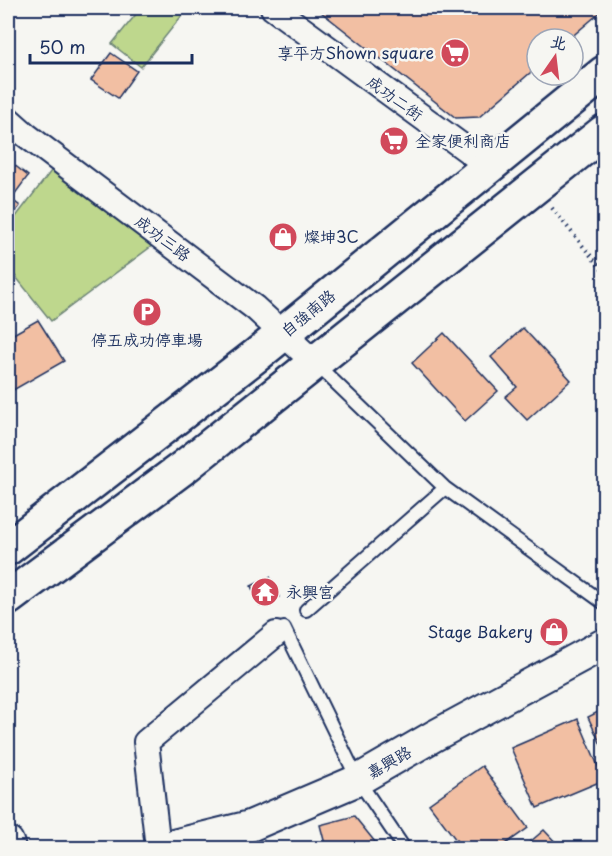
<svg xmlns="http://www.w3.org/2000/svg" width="612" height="856" font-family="'Playpen Sans','LXGW WenKai TC',sans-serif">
	<rect width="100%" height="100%" fill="#f6f6f2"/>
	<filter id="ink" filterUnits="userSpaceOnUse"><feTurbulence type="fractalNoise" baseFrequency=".0167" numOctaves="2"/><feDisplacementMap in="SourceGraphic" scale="12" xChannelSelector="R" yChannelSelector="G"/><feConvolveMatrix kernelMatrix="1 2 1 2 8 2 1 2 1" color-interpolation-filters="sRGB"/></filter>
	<g filter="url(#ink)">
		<!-- green -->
		<path fill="#bed78d" stroke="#6c8376" stroke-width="1.5" d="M141,8H188L141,67L112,44Z
			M61,158L164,237L51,321L8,267V227Z"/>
		<!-- building -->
		<path fill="#f2bfa3" stroke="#1b2f5e" stroke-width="1.5" d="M316,8H604V9L569,39H537V67L479,117L456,118Z
			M111,53L137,71L118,98L91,80Z
			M8,160L28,176L11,199L20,206L8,222Z
			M38,320L64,361L8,393V337Z
			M523,328L571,380L527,420L505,397L517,387L491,357Z
			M444,333L498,391L465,421L412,363Z
			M270,577L279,597L260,606L251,586Z
			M604,709V751L588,717Z
			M578,719L604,780L537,808L511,748Z
			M482,766L528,828L500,848H462L429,804Z
			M354,816L380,848H326L320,825Z
			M544,830L561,848H523Z"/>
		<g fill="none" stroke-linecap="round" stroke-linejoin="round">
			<!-- service casing -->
			<g stroke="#1b2f5e" stroke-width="16">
				<path id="service" d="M315,363L445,488L604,603
					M306,610L445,488
					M284,628L358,780L404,848"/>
			</g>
			<!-- minor casing -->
			<g stroke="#1b2f5e" stroke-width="28">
				<path id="minor" d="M273,8L489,166
					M8,119L26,135L255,308L314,362
					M158,848L146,742L276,634"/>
			</g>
			<!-- tertiary casing -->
			<g stroke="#1b2f5e" stroke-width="34">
				<path id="tertiary" d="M8,842L10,848
					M161,848L250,826L358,780L434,736L604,644"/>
			</g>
			<!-- secondary casing -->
			<g stroke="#1b2f5e" stroke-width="38">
				<path id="secondary" d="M8,548L258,354L604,73
					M8,598L184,467L604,132"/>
			</g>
			<!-- path -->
			<path stroke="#1b2f5e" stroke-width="4" stroke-dasharray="1.5 4.5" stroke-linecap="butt" d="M552,208L604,272"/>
			<!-- service -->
			<use href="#service" stroke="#f6f6f2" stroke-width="12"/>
			<!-- minor -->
			<use href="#minor" stroke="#f6f6f2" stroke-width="24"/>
			<!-- tertiary -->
			<use href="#tertiary" stroke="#f6f6f2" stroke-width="30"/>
			<!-- secondary -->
			<use href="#secondary" stroke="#f6f6f2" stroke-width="33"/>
		</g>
	</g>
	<!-- icons -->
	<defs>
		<g id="supermarket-disc" transform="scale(1.5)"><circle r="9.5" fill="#d1495b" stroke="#f6f6f2"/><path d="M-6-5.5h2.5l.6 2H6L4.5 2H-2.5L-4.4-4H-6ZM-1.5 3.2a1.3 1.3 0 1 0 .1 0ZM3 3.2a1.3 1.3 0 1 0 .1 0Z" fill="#fff"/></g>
		<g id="shop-disc" transform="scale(1.5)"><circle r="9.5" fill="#d1495b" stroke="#f6f6f2"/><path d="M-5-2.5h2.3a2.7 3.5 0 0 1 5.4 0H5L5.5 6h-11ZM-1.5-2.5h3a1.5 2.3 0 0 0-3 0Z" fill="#fff"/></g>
		<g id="parking-disc" transform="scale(1.5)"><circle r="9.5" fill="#d1495b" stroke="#f6f6f2"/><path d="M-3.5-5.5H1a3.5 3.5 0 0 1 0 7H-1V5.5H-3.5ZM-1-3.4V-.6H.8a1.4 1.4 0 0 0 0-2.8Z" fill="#fff"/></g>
		<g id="temple-disc" transform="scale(1.5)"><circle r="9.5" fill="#d1495b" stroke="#f6f6f2"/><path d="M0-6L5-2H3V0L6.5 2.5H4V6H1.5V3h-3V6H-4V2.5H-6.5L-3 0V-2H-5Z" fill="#fff"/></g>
	</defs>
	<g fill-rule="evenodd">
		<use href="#supermarket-disc" x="455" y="53"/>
		<use href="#supermarket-disc" x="394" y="141"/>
		<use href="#shop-disc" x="283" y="237"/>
		<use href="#parking-disc" x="147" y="312"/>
		<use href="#temple-disc" x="265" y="592"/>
		<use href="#shop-disc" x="554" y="632"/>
	</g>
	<g text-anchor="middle" stroke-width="5" stroke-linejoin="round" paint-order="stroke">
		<!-- poi labels -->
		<g font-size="16" fill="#1b2f5e" stroke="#f6f6f2" text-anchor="start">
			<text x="434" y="59" text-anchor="end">享平方Shown square</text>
			<text x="415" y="147">全家便利商店</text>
			<text x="304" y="243">燦坤3C</text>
			<text x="147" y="346" text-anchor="middle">停五成功停車場</text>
			<text x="286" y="598">永興宮</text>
			<text x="533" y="638" text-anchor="end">Stage Bakery</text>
		</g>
		<!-- street labels -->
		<g font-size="16" fill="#1b2f5e" stroke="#f6f6f2">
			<text transform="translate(395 98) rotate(36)" y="6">成功二街</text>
			<text transform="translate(163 238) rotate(37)" y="6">成功三路</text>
			<text transform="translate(308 313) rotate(-39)" y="6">自強南路</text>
			<text transform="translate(389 762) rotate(-30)" y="6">嘉興路</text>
		</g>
	</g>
	<!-- margin -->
	<rect width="612" height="856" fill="none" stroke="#f6f6f2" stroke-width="30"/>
	<rect x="15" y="15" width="582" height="826" fill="none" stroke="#1b2f5e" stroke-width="2" filter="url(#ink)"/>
	<!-- north arrow -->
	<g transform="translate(555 57) rotate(14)"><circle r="28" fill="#f6f6f2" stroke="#9ea6b7" stroke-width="1.5"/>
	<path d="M0-4.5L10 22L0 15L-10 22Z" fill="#d1495b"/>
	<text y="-9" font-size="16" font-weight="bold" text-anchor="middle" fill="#1b2f5e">北</text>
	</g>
	<!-- scale -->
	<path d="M30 54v9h162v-9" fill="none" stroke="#1b2f5e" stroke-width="3"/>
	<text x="39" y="54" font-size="18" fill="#1b2f5e" stroke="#f6f6f2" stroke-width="4.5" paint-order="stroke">50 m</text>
</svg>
